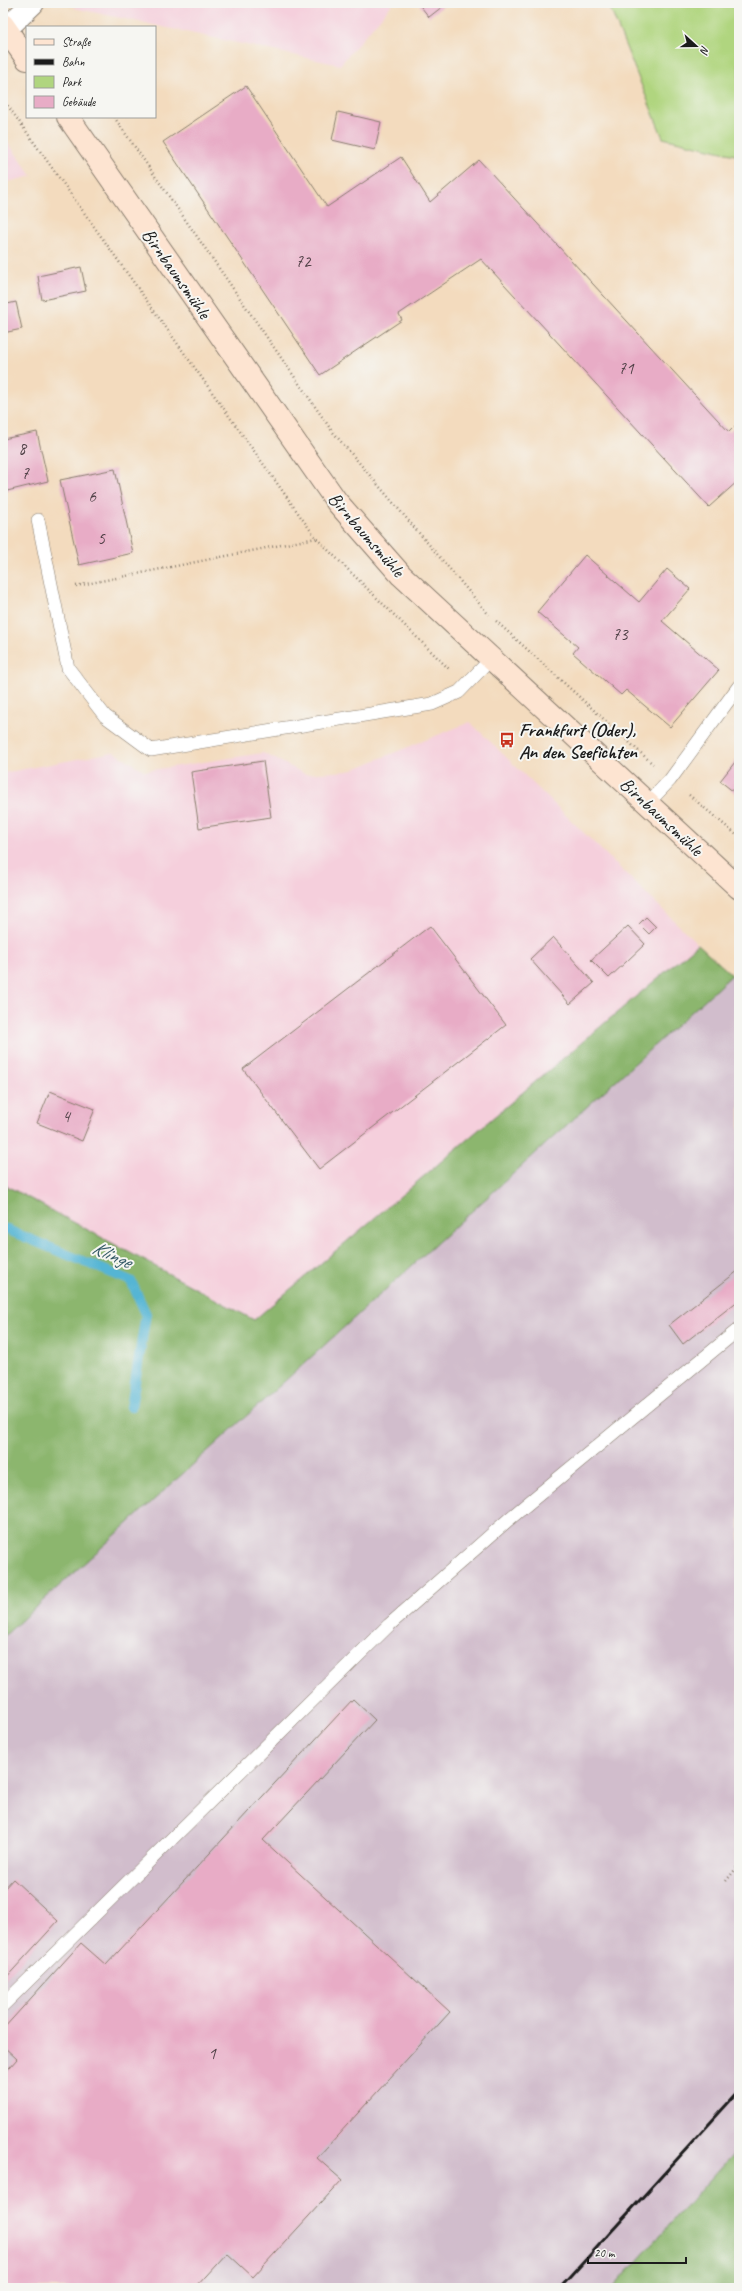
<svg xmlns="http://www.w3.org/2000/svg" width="742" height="2291" font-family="Caveat,sans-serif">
	<rect width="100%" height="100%" fill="#f6f6f2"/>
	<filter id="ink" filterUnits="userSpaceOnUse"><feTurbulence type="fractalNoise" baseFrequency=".025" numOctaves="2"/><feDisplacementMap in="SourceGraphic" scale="8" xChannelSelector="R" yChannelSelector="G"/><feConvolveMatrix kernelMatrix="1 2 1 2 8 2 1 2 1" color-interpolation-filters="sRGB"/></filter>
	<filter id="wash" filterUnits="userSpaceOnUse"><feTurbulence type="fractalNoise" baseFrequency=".012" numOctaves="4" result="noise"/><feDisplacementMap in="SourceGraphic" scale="16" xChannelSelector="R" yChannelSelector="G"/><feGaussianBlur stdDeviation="0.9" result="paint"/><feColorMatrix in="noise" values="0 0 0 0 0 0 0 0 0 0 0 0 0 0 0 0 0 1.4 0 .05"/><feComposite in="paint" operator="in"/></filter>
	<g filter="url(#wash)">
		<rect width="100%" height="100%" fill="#f3dbbe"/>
		<!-- built -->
		<path fill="#f5cfdc" d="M79,3H393L340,65L74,8Z
			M3,136L32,176L3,183Z
			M470,722L698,944L254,1320L3,1184V773L114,752L145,771L263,753L305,774L349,771Z"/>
		<!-- industrial -->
		<path fill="#d1bdcc" d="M739,968V2147L613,2288H3V1637Z"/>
		<!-- green -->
		<path fill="#b0d57f" stroke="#66784e" d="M608,3H739V156L663,138Z"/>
		<!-- forest -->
		<path fill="#8cb66e" stroke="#546945" d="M698,944L732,975L3,1637V1184L254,1320Z
			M739,2147V2288H613Z"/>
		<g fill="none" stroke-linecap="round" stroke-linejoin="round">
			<!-- stream -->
			<path stroke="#55b5d4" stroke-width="10" d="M3,1228L131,1281L146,1314L131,1407"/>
		</g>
		<g id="blocks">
			<!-- building -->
			<path fill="#e8acc6" d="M418,3H447L429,17Z
				M246,86L327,207L401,157L430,202L479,160L729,432L739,422V480L709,507L481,259L399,314L402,320L320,375L163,142Z
				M338,112L381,122L375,150L332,140Z
				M81,267L86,291L42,300L38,276Z
				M16,302L22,329L3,333V305Z
				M37,432L48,481L3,492V439Z
				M115,469L133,553L79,565L60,480Z
				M585,555L639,602L667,569L690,589L662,621L719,670L670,727L626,690L621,695L573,653L578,647L537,612Z
				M739,757V796L720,781Z
				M263,761L271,817L199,828L191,772Z
				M646,917L656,927L649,934L639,924Z
				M430,926L506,1025L319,1169L243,1069Z
				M628,926L645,944L609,978L591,960Z
				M553,937L594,983L570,1004L530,959Z
				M50,1091L95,1109L82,1141L37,1123Z
				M739,1270V1300L683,1344L669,1325Z
				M353,1699L375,1720L263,1840L450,2012L317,2158L342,2180L253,2277L227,2253L195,2288H3V2075L17,2059L3,2046V2029L81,1943L106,1965Z
				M13,1879L58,1921L3,1981V1890Z"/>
		</g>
	</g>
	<g filter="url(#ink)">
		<use href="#blocks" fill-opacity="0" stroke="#887c6d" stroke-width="1"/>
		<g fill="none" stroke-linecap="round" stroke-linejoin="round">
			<!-- service casing -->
			<g stroke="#887c6d" stroke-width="14">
				<path id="service" d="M38,520L68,668L105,716L151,750L432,704L459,692L491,659
					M648,803L670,780L739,686
					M3,2005L389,1625L508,1520L739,1329"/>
			</g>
			<!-- minor casing -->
			<g stroke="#887c6d" stroke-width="24">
				<path id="minor" d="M6,29L33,3"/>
			</g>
			<!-- secondary casing -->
			<g stroke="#887c6d" stroke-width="24">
				<path id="secondary" d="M3,25L27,59
					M68,117L337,502L401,575L739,888"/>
			</g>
			<!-- path -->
			<path stroke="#887c6d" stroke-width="2.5" stroke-dasharray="1 3" stroke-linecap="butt" d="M3,99L316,538L449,669
				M114,117L332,431L489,615
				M76,586L316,538
				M496,621L653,764
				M689,795L739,837
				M726,1881L739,1865"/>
			<!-- service -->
			<use href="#service" stroke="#fff" stroke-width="13"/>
			<!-- minor -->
			<use href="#minor" stroke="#fff" stroke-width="22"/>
			<!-- secondary -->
			<use href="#secondary" stroke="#fde4d1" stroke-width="22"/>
			<!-- rail -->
			<path stroke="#1c1c1c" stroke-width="3" d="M560,2288L739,2091"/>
		</g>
	</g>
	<!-- icons -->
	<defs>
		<g id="bus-bare" transform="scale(1.2)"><path d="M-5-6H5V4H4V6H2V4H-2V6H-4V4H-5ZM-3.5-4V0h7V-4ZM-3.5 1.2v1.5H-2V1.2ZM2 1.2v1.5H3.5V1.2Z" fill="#c8321e" stroke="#f6f6f2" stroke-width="2.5" paint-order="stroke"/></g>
	</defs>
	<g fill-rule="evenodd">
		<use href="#bus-bare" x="507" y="740"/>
	</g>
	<g text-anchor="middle" stroke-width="4" stroke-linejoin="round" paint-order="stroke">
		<!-- number labels -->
		<g font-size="17" fill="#4f4046">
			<text x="303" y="267">72</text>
			<text x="626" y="374">71</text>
			<text x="22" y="454">8</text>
			<text x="25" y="479">7</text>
			<text x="92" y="502">6</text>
			<text x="101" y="544">5</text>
			<text x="620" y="640">73</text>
			<text x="66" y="1122">4</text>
			<text x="212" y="2059">1</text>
		</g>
		<!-- street labels -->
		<g font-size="19" fill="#1c1c1c" stroke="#f6f6f2">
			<text transform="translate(177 273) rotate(55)" y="7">Birnbaumsmühle</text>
			<text transform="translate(367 534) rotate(49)" y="7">Birnbaumsmühle</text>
			<text transform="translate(662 816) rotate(43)" y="7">Birnbaumsmühle</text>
		</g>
		<!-- poi labels -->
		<g font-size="19" font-weight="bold" fill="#1c1c1c" stroke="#f6f6f2" text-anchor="start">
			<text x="519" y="736">Frankfurt (Oder),<tspan x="519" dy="22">An den Seefichten</tspan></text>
		</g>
		<!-- water labels -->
		<g font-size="20" font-style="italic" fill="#335966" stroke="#f6f6f2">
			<text transform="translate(112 1254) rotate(24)" y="7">Klinge</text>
		</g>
	</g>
	<!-- margin -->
	<rect width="742" height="2291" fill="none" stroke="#f6f6f2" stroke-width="16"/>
	<!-- legend -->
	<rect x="26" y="26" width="130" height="92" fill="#f6f6f2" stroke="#9f9f9c"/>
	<rect x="34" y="39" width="20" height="6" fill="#fde4d1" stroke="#9f9f9c"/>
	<text x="62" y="46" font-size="12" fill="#1c1c1c">Straße</text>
	<rect x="34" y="59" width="20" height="6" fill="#1c1c1c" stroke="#9f9f9c"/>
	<text x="62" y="66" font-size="12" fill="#1c1c1c">Bahn</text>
	<rect x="34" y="76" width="20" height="12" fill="#b0d57f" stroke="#9f9f9c"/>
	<text x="62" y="86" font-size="12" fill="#1c1c1c">Park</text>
	<rect x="34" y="96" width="20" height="12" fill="#e8acc6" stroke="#9f9f9c"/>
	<text x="62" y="106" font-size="12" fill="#1c1c1c">Gebäude</text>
	<!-- north arrow -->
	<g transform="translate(696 46) rotate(111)" stroke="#f6f6f2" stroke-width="3" paint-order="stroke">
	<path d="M0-3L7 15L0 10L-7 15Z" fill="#1c1c1c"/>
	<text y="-6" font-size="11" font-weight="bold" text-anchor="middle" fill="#1c1c1c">N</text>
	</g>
	<!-- scale -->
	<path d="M588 2257v6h98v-6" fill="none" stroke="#1c1c1c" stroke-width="2"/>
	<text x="594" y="2257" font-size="12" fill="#1c1c1c" stroke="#f6f6f2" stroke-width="3" paint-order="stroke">20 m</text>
</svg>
